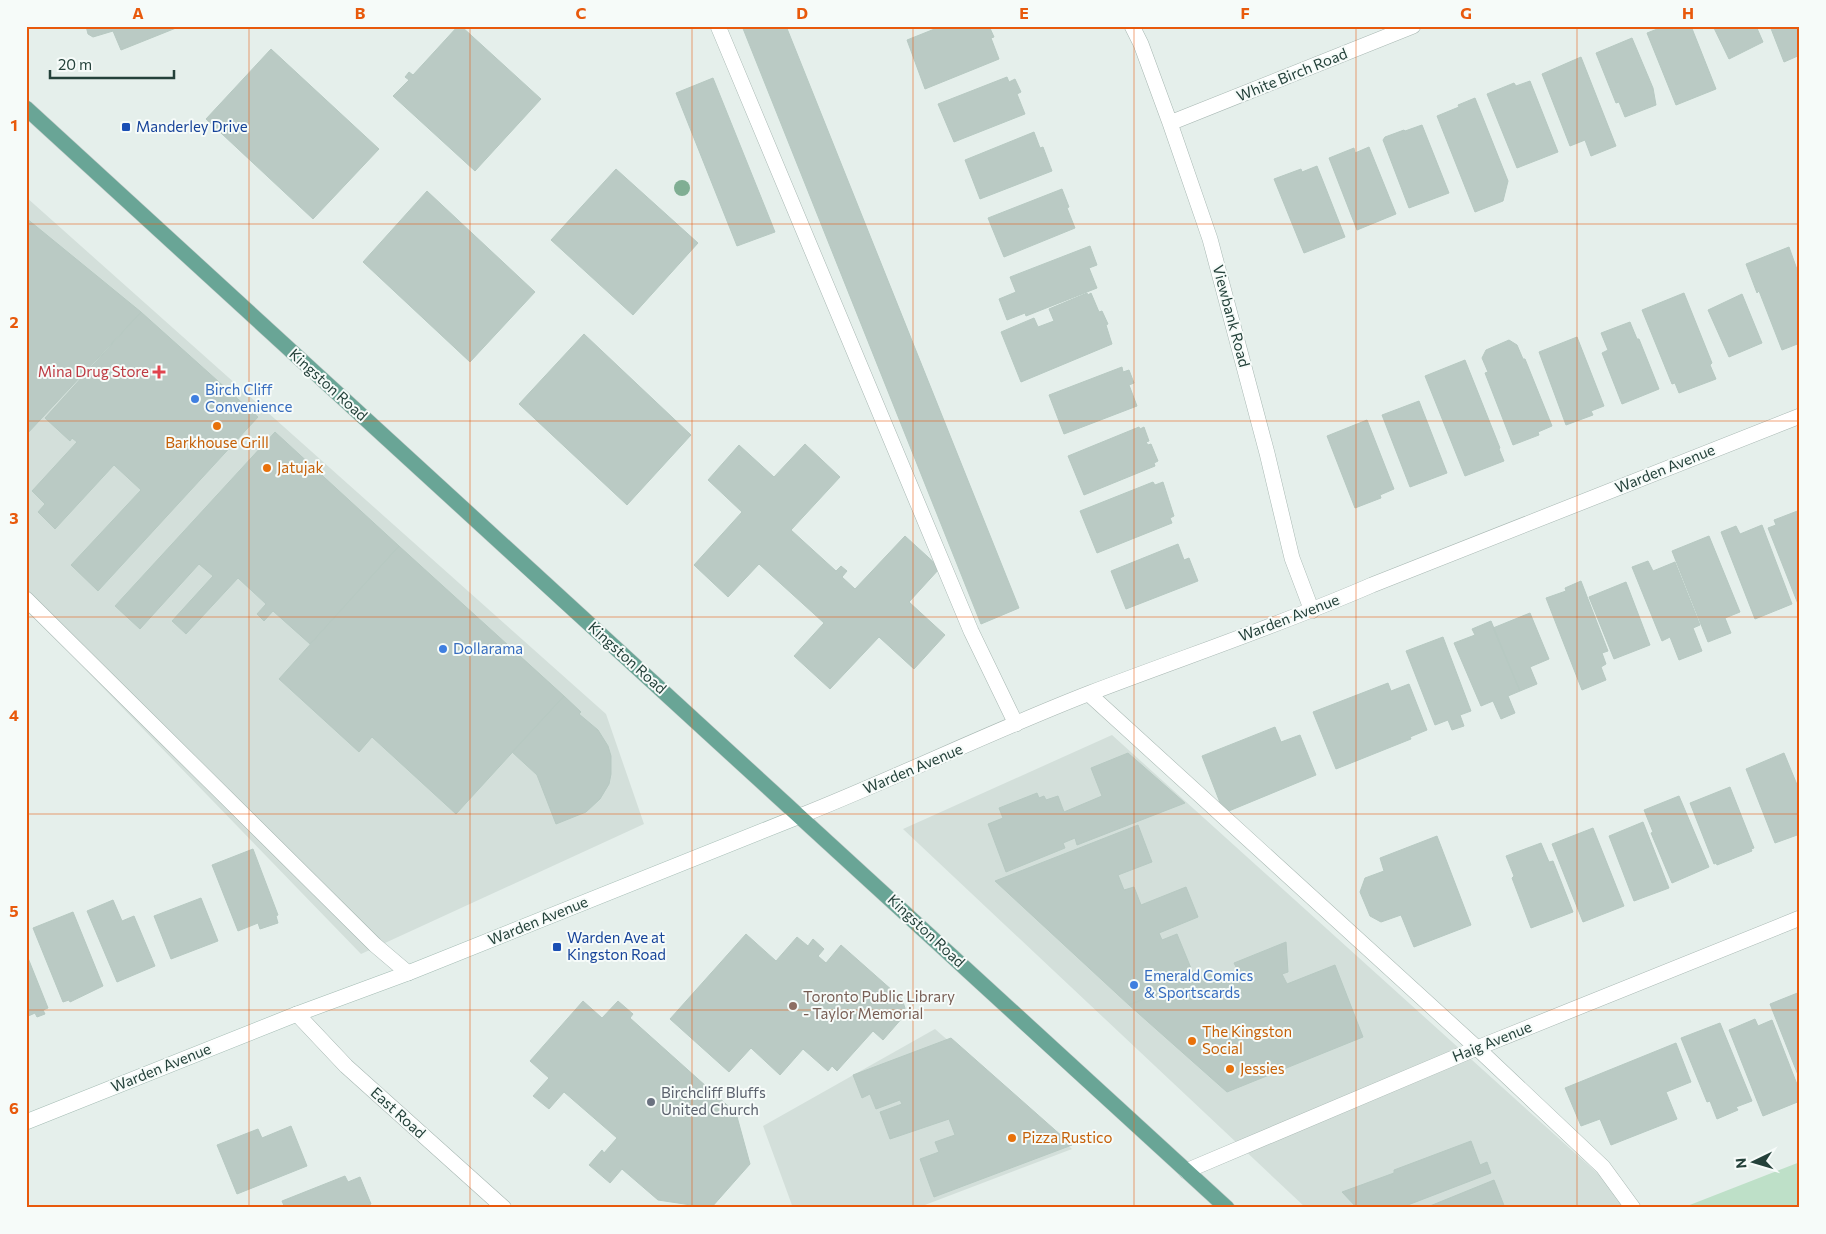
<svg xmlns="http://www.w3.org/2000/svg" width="1826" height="1234" font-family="Commissioner,sans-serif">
	<rect width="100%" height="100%" fill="#e5efeb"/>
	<!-- built -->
	<path fill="#d3dfda" d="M26,197L606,714L644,824L361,954L26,608Z
		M1112,735L1636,1208H1306L903,829Z
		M935,1029L1072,1149L917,1208H793L763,1126Z"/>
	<!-- green -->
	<path fill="#bee0c8" d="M1800,1162V1208H1682Z"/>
	<!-- building -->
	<path fill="#bacac4" stroke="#b7c9c2" d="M86,26H181L121,50L113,31L93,37L88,34Z
		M458,26H461L541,99L475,171L393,96L409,80L405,77L409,72L413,75Z
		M742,26H786L1019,608L981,624Z
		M942,26H989L994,37L991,38L999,59L925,89L907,40Z
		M1665,26H1691L1716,89L1676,105L1647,33Z
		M1713,26H1756L1763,42L1729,59Z
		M1770,26H1800V55L1784,62Z
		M1632,38L1653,88L1656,105L1625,117L1619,102L1616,103L1596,53Z
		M271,49L379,149L313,219L206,119Z
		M1581,57L1616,146L1591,156L1585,140L1570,146L1542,74Z
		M1007,77L1009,82L1015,79L1021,92L1017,94L1025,114L954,142L938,104Z
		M713,78L775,232L737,246L676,93Z
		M1530,81L1558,152L1517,168L1487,94L1514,83L1516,86Z
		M1475,98L1508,181L1503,201L1475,212L1437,116L1459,107L1458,105Z
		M1422,125L1449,193L1409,208L1383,140L1385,137L1404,130L1405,131Z
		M1034,132L1040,148L1043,147L1052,171L980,199L965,160Z
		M1369,147L1396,214L1357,230L1329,158L1354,148L1355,153Z
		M1317,166L1345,237L1304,253L1274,179L1301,169L1302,172Z
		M616,169L698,243L633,315L551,240Z
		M1062,189L1069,207L1067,208L1075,228L1004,257L988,218Z
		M427,191L535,292L470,362L363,262Z
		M26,218L141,312L26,435Z
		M1090,246L1097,265L1089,268L1097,288L1026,316L1025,313L1007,320L999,299L1016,292L1010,277Z
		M1789,247L1799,275H1797L1800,281V343L1782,350L1759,291L1757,293L1746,264Z
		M1087,293L1088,295L1091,293L1099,312L1102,311L1108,324L1106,325L1112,344L1021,382L1001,332L1034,318L1038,327L1054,321L1049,309Z
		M1684,293L1712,363L1710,365L1716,379L1679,393L1675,383L1672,384L1642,310Z
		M1742,294L1762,343L1729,357L1708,310Z
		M141,312L258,417L98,591L71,565L141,490L114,465L55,529L38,512L45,504L32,491L77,442L72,438L70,441L45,418Z
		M1630,322L1637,339H1639L1659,389L1622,404L1602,353L1608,350L1601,333Z
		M584,334L691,435L627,505L519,404Z
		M1577,337L1604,406L1591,411L1593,415L1566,425L1539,352Z
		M1509,340L1517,345L1523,359H1525L1552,426L1538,432L1539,435L1513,445L1485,373L1488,372L1482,358L1486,350Z
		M1465,360L1500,448L1499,449L1504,461L1465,476L1425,376Z
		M1122,367L1123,372L1129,370L1134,383L1129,385L1137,406L1064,434L1049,395Z
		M1419,401L1447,473L1410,487L1382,415Z
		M1367,420L1394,489L1380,495L1381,498L1355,508L1327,436Z
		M1139,427L1140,429L1144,427L1149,441L1146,442L1148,445L1151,444L1158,461L1154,463L1155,466L1084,495L1068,456Z
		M275,432L399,546L310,644L273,611L264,621L257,614L266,604L238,578L186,634L172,621L213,576L199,564L140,629L115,606Z
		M805,444L840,477L791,530L836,571L841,566L847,571L842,577L855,589L905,536L940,568L909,602L945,635L914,669L879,637L830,689L794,656L824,623L759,564L728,597L694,565L742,512L708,480L739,445L774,477Z
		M1153,482L1155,485L1163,482L1174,516L1170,518L1172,523L1097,553L1080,511Z
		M1800,510V609L1768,528L1776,525L1774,520Z
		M1762,525L1792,604L1755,619L1721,532L1736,526L1740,534Z
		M1709,536L1740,612L1725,618L1731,633L1708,642L1672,551Z
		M1178,544L1184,560L1189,558L1198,581L1126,609L1111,571Z
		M399,546L564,696L456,814L372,737L359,752L279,679Z
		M1648,561L1653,571L1675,562L1700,625L1693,628L1702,651L1679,660L1670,637L1662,641L1632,567Z
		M1581,581L1608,651L1602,653L1606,664L1601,667L1606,680L1582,690L1546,598L1566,591L1565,588Z
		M1626,582L1650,645L1614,659L1589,597Z
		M1530,613L1549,659L1530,667L1537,684L1520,691L1493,628Z
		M1491,621L1520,691L1508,696L1515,713L1501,719L1493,701L1481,706L1454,643L1475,635L1472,629Z
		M1443,637L1471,711L1460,715L1464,726L1452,730L1448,720L1435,725L1406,651Z
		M1388,683L1391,691L1409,684L1427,730L1410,737L1411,739L1336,769L1313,712Z
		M564,696L581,712L579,714L598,730L608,746L611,756V774L609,784L600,799L586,812L556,824L537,775L512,752Z
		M1275,727L1281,742L1300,735L1316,775L1224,813L1202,756Z
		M1128,753L1185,803L1077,845L1075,838L1063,843L1065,848L1006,872L988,824L1003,818L999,808L1037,793L1039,798L1044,796L1046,800L1058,796L1064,812L1102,796L1091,768Z
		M1784,753L1800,792V834L1775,843L1746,769Z
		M1730,787L1754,848L1751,849L1752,851L1717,865L1716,863L1714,864L1690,803Z
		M1679,796L1709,867L1672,883L1651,833L1653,832L1644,810Z
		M1643,822L1669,888L1634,901L1609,836Z
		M1138,825L1152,862L1118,875L1124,890L1134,887L1141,905L1186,887L1198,917L1159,933L1162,940L1177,934L1195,978L1129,1005L995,881Z
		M1593,828L1624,906L1583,922L1552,844Z
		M1437,836L1471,925L1414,947L1401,915L1381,922L1370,916L1360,892L1365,878L1384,871L1380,858Z
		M1541,843L1549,862L1553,861L1573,912L1531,928L1512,878L1514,876L1506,856Z
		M253,849L278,915L276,916L278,923L260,929L258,923L238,931L212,865Z
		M201,898L218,941L171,959L154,916Z
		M113,900L122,921L134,916L155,966L117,982L87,911Z
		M73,912L103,986L70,1002L69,1000L63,1002L33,928Z
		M746,934L776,961L797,937L808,946L813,939L824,949L818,956L826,963L841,945L902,999L905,1008L903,1017L883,1040L873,1031L837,1071L832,1066L828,1071L803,1049L780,1075L751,1048L729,1072L670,1019Z
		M1286,942L1288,972L1282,974L1287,984L1335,965L1363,1037L1227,1092L1129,1005L1210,973L1213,981L1238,971L1234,963Z
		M26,953L48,1008L43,1010L45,1014L37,1017L35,1013L26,1017Z
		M1800,992V1080L1770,1004Z
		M583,1001L602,1018L618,1001L633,1014L630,1018L736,1113L750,1164L711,1208L658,1200L622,1169L610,1183L589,1165L602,1150L604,1153L617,1138L564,1092L549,1109L533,1096L549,1078L530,1061Z
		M1755,1019L1758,1026L1772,1020L1800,1092V1101L1763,1116L1729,1030Z
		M1720,1023L1752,1101L1736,1107L1738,1110L1717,1119L1710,1101L1707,1102L1681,1038Z
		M951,1038L1072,1145L934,1197L920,1159L939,1152L935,1142L955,1135L949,1119L890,1139L880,1112L902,1104L900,1100L876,1109L870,1094L862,1098L853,1075Z
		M1676,1043L1691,1082L1666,1092L1677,1119L1611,1145L1600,1119L1581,1126L1565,1088Z
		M291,1126L307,1166L237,1194L217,1145L258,1129L262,1138Z
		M1471,1141L1480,1165L1487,1162L1491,1173L1400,1208H1357L1342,1192L1394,1173V1170Z
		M345,1176L348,1182L360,1177L371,1204L362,1208H285L282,1201Z
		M1494,1180L1505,1208H1425Z"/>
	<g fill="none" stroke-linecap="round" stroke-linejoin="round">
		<!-- lane casing -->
		<g stroke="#a7b7b2" stroke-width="16">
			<path id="lane" d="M718,26L971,631L1016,724
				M26,599L375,945L408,973
				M1089,694L1477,1048L1603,1167L1633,1208"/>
		</g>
		<!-- street casing -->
		<g stroke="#a7b7b2" stroke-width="16">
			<path id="street" d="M1132,26L1141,44L1170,123L1210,239L1267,453L1292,558L1312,611
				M1170,123L1413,26
				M800,816C898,777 992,731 1090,693C1184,657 1280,625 1372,585L1800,416
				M297,1014L346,1066L504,1208
				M1186,1171L1477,1048L1800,918"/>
		</g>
		<!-- secondary casing -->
		<g stroke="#a3bbb3" stroke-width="16">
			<path id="secondary" d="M26,1122L297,1014L408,973L800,816"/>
		</g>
		<!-- primary casing -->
		<g stroke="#c2cac8" stroke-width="16">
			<path id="primary" d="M26,108L1227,1208"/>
		</g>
		<!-- lane -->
		<use href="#lane" stroke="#fff" stroke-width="15"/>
		<!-- street -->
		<use href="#street" stroke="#fff" stroke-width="15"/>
		<!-- secondary -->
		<use href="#secondary" stroke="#fff" stroke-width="15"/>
		<!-- primary -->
		<use href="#primary" stroke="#69a596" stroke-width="15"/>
	</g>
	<!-- trees -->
	<circle fill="#80ae93" cx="682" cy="188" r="8"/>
	<!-- grid -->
	<path fill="none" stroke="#e8590c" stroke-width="1" stroke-opacity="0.55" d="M249,26V1208M470,26V1208M692,26V1208M913,26V1208M1134,26V1208M1356,26V1208M1577,26V1208M26,224H1800M26,421H1800M26,617H1800M26,814H1800M26,1010H1800"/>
	<!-- markers -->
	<g fill="#1a4fb4" stroke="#f6fbf9" stroke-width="2">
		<rect x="121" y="122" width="10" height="10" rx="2.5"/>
		<rect x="552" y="942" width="10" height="10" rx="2.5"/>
	</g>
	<path fill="#e0444e" stroke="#f6fbf9" stroke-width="2" d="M156.5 364.5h5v5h5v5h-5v5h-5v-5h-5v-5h5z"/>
	<g fill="#3f7fe0" stroke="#f6fbf9" stroke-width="2">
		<circle cx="195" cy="399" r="5"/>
		<circle cx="443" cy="649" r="5"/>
		<circle cx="1134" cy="985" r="5"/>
	</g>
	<g fill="#e8710a" stroke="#f6fbf9" stroke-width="2">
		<circle cx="217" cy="426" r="5"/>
		<circle cx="267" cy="468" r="5"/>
		<circle cx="1192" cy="1041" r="5"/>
		<circle cx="1230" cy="1069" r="5"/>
		<circle cx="1012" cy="1138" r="5"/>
	</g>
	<circle fill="#8d6e63" stroke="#f6fbf9" stroke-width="2" cx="793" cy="1006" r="5"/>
	<circle fill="#6b7280" stroke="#f6fbf9" stroke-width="2" cx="651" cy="1102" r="5"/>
	<g text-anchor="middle" stroke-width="4" stroke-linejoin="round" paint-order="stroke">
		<!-- street labels -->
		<g font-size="15" fill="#24413a" stroke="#f6fbf9">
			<text transform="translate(1292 75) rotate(-22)" y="5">White Birch Road</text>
			<text transform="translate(1231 316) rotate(75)" y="5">Viewbank Road</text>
			<text transform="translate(328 385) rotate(42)" y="5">Kingston Road</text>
			<text transform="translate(1665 469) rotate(-22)" y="5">Warden Avenue</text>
			<text transform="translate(1289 618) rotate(-21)" y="5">Warden Avenue</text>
			<text transform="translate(627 658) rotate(42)" y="5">Kingston Road</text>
			<text transform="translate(913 769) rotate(-23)" y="5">Warden Avenue</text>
			<text transform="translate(538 921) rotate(-22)" y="5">Warden Avenue</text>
			<text transform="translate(926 931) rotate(43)" y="5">Kingston Road</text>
			<text transform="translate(1492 1042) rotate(-22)" y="5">Haig Avenue</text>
			<text transform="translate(161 1068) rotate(-22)" y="5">Warden Avenue</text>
			<text transform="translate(398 1113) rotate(42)" y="5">East Road</text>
		</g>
		<!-- transit labels -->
		<g font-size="15" fill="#164399" stroke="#f6fbf9" text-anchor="start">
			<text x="136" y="132">Manderley Drive</text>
			<text x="567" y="943">Warden Ave at<tspan x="567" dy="17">Kingston Road</tspan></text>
		</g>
		<!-- health labels -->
		<g font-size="15" fill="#be3a42" stroke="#f6fbf9" text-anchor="end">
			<text x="149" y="377">Mina Drug Store</text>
		</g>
		<!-- shop labels -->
		<g font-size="15" fill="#366cbe" stroke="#f6fbf9" text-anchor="start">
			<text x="205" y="395">Birch Cliff<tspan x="205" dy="17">Convenience</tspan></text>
			<text x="453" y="654">Dollarama</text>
			<text x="1144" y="981">Emerald Comics<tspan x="1144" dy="17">&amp; Sportscards</tspan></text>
		</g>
		<!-- food labels -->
		<g font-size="15" fill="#c56008" stroke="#f6fbf9" text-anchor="start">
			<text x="217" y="448" text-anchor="middle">Barkhouse Grill</text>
			<text x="277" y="473">Jatujak</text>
			<text x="1202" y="1037">The Kingston<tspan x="1202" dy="17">Social</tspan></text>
			<text x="1240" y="1074">Jessies</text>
			<text x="1022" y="1143">Pizza Rustico</text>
		</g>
		<!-- education labels -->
		<g font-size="15" fill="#785e54" stroke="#f6fbf9" text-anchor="start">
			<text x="803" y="1002">Toronto Public Library<tspan x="803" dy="17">- Taylor Memorial</tspan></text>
		</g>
		<!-- worship labels -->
		<g font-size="15" fill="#5b616d" stroke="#f6fbf9" text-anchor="start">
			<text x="661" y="1098">Birchcliff Bluffs<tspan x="661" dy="17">United Church</tspan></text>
		</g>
	</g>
	<!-- border -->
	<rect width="1826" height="1234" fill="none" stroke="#f6fbf9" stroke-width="55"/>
	<!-- north arrow -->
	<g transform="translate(1754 1162) rotate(265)" stroke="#f6fbf9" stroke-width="4" paint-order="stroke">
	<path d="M0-4L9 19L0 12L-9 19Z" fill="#24413a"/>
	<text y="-8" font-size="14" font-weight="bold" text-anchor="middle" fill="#24413a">N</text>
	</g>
	<!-- scale -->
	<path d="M50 70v8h124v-8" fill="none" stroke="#24413a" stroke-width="2.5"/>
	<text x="58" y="70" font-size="15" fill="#24413a" stroke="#f6fbf9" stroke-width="4" paint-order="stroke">20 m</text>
	<rect x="28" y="28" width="1770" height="1178" fill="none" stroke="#e8590c" stroke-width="2"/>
	<g font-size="16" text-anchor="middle" font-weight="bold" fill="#e8590c">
		<text x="138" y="19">A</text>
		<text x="360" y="19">B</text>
		<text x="581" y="19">C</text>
		<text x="802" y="19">D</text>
		<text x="1024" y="19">E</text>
		<text x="1245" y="19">F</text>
		<text x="1466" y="19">G</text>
		<text x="1688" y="19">H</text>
		<text x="14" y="131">1</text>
		<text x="14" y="328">2</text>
		<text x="14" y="524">3</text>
		<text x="14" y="721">4</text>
		<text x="14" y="917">5</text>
		<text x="14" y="1114">6</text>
	</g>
</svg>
